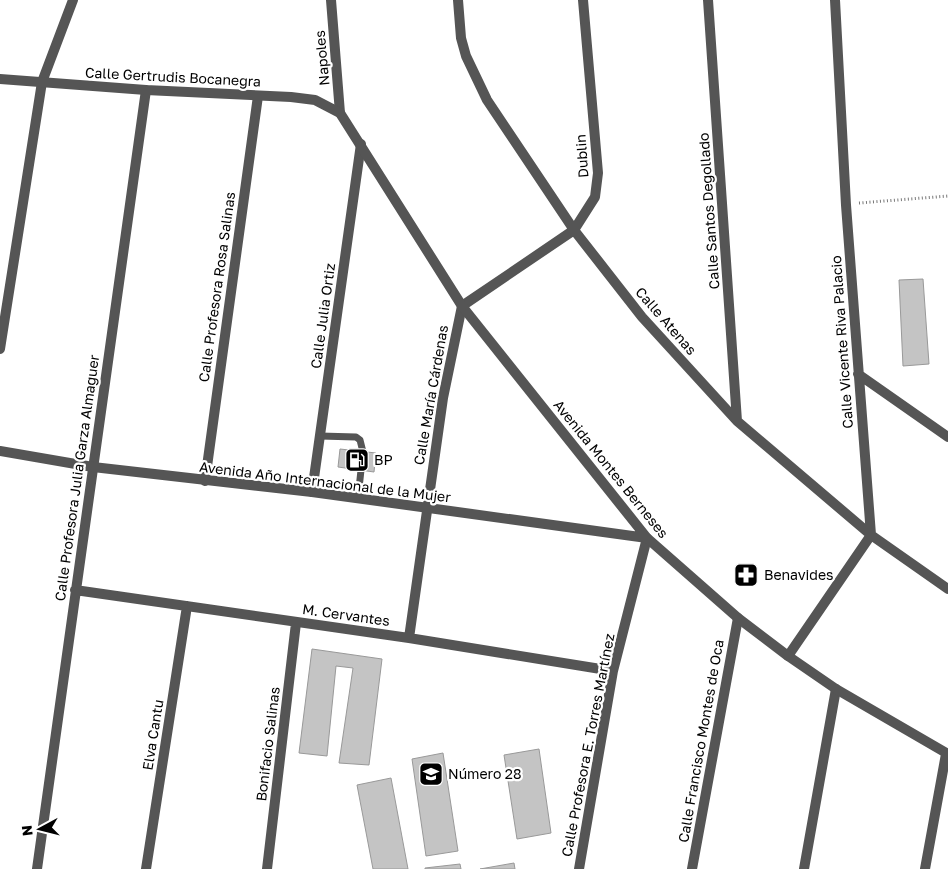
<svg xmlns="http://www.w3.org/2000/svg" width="948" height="869" font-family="'Golos Text',sans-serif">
	<rect width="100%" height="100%" fill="#fff"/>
	<!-- building -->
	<path fill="#c4c4c4" stroke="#999" d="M923,279L929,364L903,366L899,280Z
		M340,449L376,453L374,472L338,467Z
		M312,649L382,659L369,765L339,763L353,668L336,666L327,756L299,753Z
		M539,749L551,833L517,839L504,755Z
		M443,753L458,851L426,856L412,759Z
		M391,778L408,869H373L357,785Z
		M514,863L515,869H480Z
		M460,864L461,869H425V868Z"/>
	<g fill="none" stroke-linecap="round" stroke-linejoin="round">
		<!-- path -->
		<path stroke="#777" stroke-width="3" stroke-dasharray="1 2.5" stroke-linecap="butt" d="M859,203L948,196"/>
		<!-- service -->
		<path stroke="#555" stroke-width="7" d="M320,436L356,437L360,440L363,452
			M358,498L361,470"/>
		<!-- minor -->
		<path stroke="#555" stroke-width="10" d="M331,0L340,113
			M458,0L461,38L466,56L487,100L574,230L642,317L737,421L871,535L948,589
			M708,0L737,421
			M0,349L42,82L73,0
			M858,374L948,437
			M205,481L258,96
			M312,492L361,144
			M75,590L409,638L613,671
			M409,638L443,398L462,306L574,230L595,197L598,173L583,0
			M788,656L871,535L846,205L835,0
			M37,869L146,90
			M146,869L187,606
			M267,869L296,623
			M579,869L613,671L647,538
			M692,869L738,618
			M804,869L836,689"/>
		<!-- tertiary -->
		<path stroke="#555" stroke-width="10" d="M0,79L146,90L291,97L315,100L340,113L462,306L647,538L738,618L788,656L836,689L948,754
			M0,451L93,467L312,492L647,538
			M925,869L946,754"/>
	</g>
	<!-- icons -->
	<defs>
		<g id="fuel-square" transform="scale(1.25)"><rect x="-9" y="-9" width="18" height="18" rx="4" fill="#000" stroke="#fff"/><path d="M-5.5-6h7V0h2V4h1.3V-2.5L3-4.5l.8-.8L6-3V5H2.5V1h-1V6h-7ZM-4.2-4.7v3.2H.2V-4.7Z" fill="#fff"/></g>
		<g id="pharmacy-square" transform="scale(1.25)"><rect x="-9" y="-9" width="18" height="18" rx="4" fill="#000" stroke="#fff"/><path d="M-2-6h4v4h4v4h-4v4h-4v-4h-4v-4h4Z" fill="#fff"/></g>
		<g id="school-square" transform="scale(1.25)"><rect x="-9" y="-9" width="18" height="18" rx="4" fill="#000" stroke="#fff"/><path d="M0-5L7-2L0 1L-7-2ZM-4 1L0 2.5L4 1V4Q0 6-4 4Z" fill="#fff"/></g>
	</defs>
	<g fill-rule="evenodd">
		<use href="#fuel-square" x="357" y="460"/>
		<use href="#pharmacy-square" x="746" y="575"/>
		<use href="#school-square" x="431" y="774"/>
	</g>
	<g text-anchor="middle" stroke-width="4.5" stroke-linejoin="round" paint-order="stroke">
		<!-- street labels -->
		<g font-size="14" fill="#000" stroke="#fff">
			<text transform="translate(322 58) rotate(-95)" y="5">Napoles</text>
			<text transform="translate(173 77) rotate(3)" y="5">Calle Gertrudis Bocanegra</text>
			<text transform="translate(582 156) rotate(-94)" y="5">Dublin</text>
			<text transform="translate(709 211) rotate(-94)" y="5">Calle Santos Degollado</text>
			<text transform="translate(217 287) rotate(-82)" y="5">Calle Profesora Rosa Salinas</text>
			<text transform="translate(323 316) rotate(-82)" y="5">Calle Julia Ortiz</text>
			<text transform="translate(666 321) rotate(49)" y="5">Calle Atenas</text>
			<text transform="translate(842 342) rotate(-94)" y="5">Calle Vicente Riva Palacio</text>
			<text transform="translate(431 395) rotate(-80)" y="5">Calle María Cárdenas</text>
			<text transform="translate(611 469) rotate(51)" y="5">Avenida Montes Berneses</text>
			<text transform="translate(77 478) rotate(-82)" y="5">Calle Profesora Julia Garza Almaguer</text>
			<text transform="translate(325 482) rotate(7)" y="5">Avenida Año Internacional de la Mujer</text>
			<text transform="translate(346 615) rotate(8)" y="5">M. Cervantes</text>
			<text transform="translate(153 735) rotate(-81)" y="5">Elva Cantu</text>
			<text transform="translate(701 741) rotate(-80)" y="5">Calle Francisco Montes de Oca</text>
			<text transform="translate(268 744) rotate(-83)" y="5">Bonifacio Salinas</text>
			<text transform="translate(588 745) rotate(-79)" y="5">Calle Profesora E. Torres Martínez</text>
		</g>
		<!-- poi labels -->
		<g font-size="14" fill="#000" stroke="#fff" text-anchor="start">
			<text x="374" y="465">BP</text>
			<text x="764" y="580">Benavides</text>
			<text x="448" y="779">Número 28</text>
		</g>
	</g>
	<!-- north arrow -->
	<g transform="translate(40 829) rotate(263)" stroke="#ffffff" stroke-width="4" paint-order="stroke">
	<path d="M0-4L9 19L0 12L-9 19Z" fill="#000000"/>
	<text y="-8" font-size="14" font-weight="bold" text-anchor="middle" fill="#000000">N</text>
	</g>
</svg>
